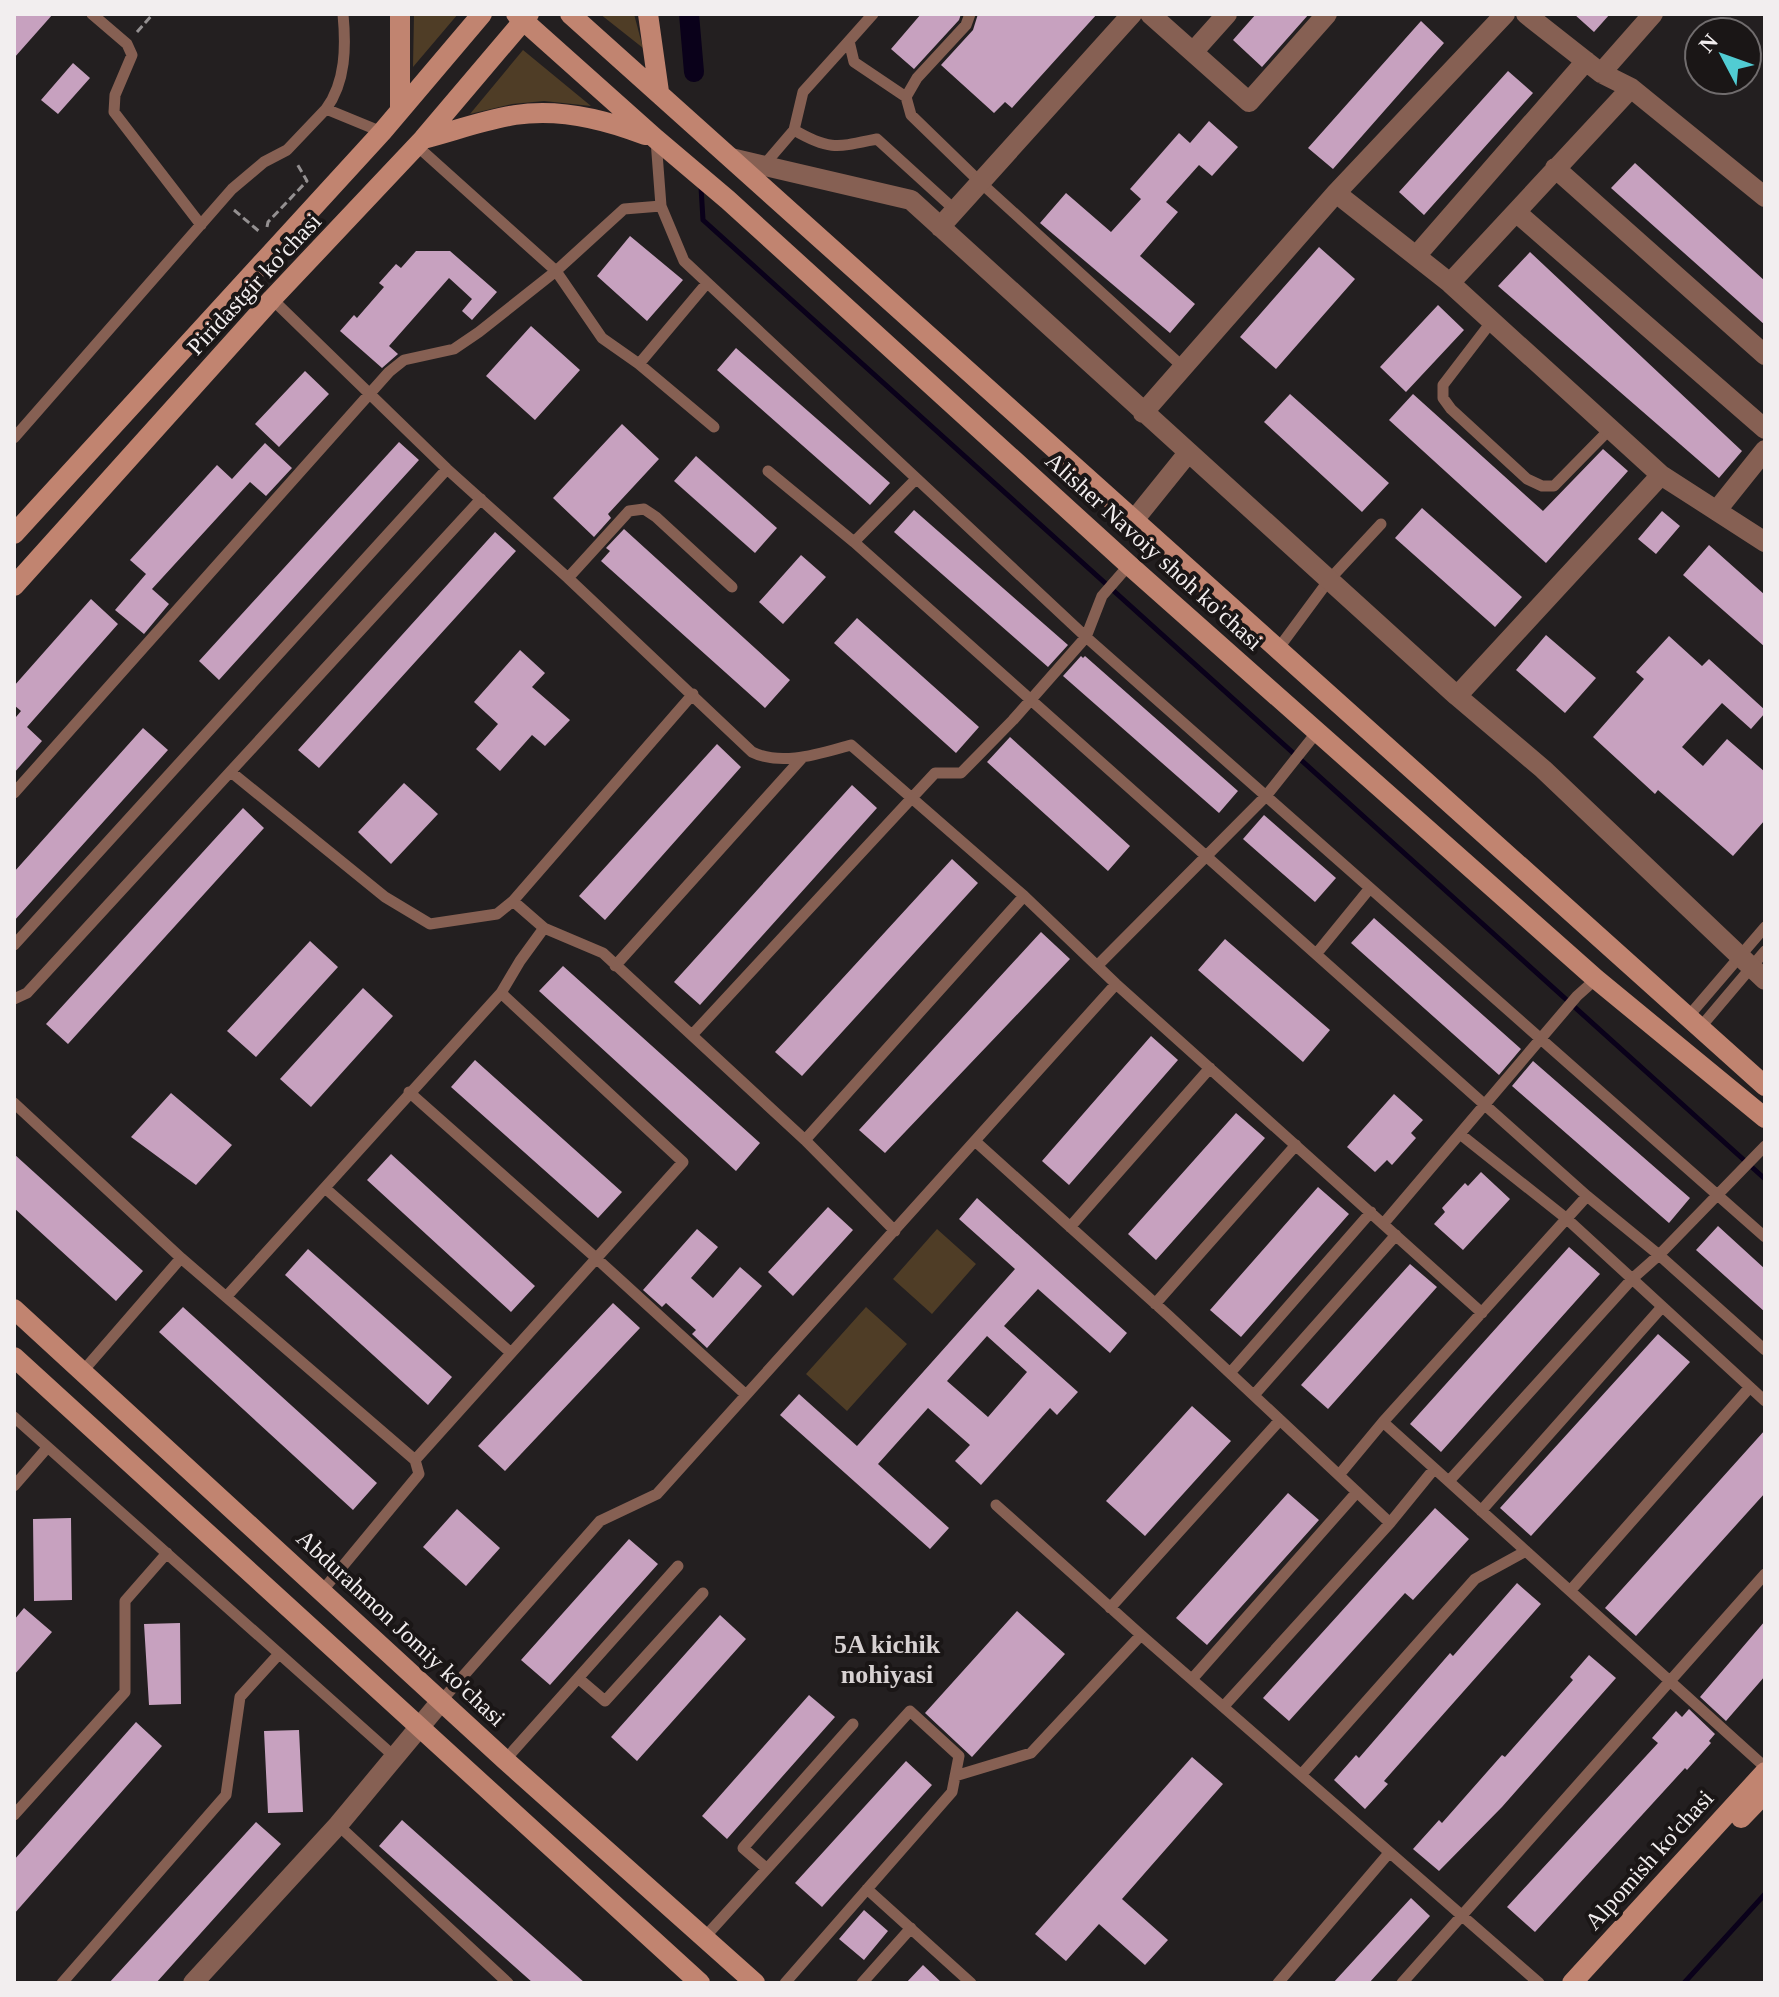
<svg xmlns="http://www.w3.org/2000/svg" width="1779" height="1997" font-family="Georgia,serif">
	<rect width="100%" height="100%" fill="#231f20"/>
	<!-- green -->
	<path fill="#4f3d26" d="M414,14H458L413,67Z
		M600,14H634L643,48Z
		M523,50L591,106L544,101L512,104L470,114Z
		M937,1229L976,1264L932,1314L893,1279Z
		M866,1307L907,1344L847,1411L806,1374Z"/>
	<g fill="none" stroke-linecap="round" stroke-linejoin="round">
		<!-- stream -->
		<path stroke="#0a011a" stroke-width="5" d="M701,187L703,220L1765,1179
			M1684,1983L1765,1894"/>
		<!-- canal -->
		<path stroke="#0a011a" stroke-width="20" d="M689,14L694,72"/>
	</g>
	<!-- building -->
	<path fill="#c7a1bf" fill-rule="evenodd" d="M14,14H53L14,58Z
		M921,14H961L959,20L914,69L891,49Z
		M978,14H1097L1012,108L1005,102L994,113L941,65L973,30Z
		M1256,14H1309L1262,67L1233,40Z
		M1574,14H1610L1594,32Z
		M1421,21L1444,43L1333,169L1308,148Z
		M73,63L90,78L58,114L41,100Z
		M1508,71L1533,93L1424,215L1399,192Z
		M1209,121L1238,147L1212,176L1199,165L1166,202L1178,212L1140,256L1195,304L1170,333L1040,223L1066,193L1111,232L1141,199L1130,189L1179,133L1190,143Z
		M1635,163L1765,281V325L1611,188Z
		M630,236L683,280L647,321L597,276Z
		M1319,247L1355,279L1276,369L1240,337Z
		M416,251H450L497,292L472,320L462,311L472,299L449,278L389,346L398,354L382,368L340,331L354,315L357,318L384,287L379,283L396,264L401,268Z
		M1530,252L1742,451L1719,478L1498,286Z
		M1438,305L1464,330L1406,392L1380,367Z
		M531,326L580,370L535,420L486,376Z
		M736,348L890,483L870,505L717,370Z
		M305,371L329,394L279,447L255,424Z
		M1290,394L1389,483L1362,512L1264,422Z
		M1413,394L1543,511L1603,449L1628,471L1546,563L1389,420Z
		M622,424L659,459L608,514L611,518L594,537L553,498Z
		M399,442L419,460L219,680L199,661Z
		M265,443L292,468L266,496L250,482L152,589L169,604L144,634L115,610L146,574L130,560L217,465L232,479Z
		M696,456L777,528L755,553L674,481Z
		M1422,508L1522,597L1495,627L1395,538Z
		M914,510L1068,645L1048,667L894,532Z
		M1662,511L1680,526L1656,554L1638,539Z
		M624,529L790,680L765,708L601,561L610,551L606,548Z
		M495,532L516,551L319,768L298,750Z
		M1709,545L1765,595V647L1683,575Z
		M801,555L826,577L783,624L759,602Z
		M91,599L118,624L27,727L42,741L14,773V715L16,717L21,711L14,705V686Z
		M857,618L979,727L956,753L834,643Z
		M1546,635L1596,678L1565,713L1516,670Z
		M1669,636L1702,666L1709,659L1765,710V713L1751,729L1722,703L1682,747L1703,766L1727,739L1765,772V820L1733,856L1658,790L1655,794L1593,737L1644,679L1636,672Z
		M520,650L545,673L532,687L570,720L545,746L532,735L500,771L476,749L498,724L474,702Z
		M1081,656L1083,658L1085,656L1238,791L1219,813L1063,676Z
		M143,728L168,750L14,921V872Z
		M1010,737L1130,846L1108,871L987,762Z
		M717,744L741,767L605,920L579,896Z
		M404,783L438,814L391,864L358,832Z
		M852,785L877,808L700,1005L674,982Z
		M243,808L264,828L68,1044L46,1024Z
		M1264,815L1336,878L1315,902L1243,839Z
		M952,859L978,883L802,1076L775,1052Z
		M1374,918L1521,1049L1499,1075L1351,943Z
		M1041,932L1070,959L885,1153L859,1130Z
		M1225,939L1330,1030L1303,1062L1198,970Z
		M310,941L338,967L256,1057L227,1031Z
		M563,966L760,1143L736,1171L539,991Z
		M363,988L393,1016L311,1107L280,1079Z
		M1151,1036L1178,1060L1069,1185L1042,1161Z
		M475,1060L622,1192L598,1218L451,1087Z
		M1533,1061L1690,1198L1669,1223L1512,1086Z
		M171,1093L232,1145L196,1185L131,1137Z
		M1394,1094L1423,1120L1411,1133L1416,1138L1392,1165L1387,1160L1375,1172L1347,1147Z
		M1236,1113L1265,1138L1156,1260L1128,1234Z
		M14,1154L143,1271L116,1301L14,1208Z
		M391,1154L535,1286L511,1312L367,1180Z
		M1481,1172L1510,1199L1463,1250L1434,1224L1445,1212L1442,1208L1465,1183L1468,1186Z
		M1318,1187L1349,1214L1241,1337L1210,1310Z
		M977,1198L1127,1333L1110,1353L1038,1289L1004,1326L1078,1392L1057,1415L1050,1408L981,1485L955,1461L970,1445L928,1408L878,1464L949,1528L930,1549L780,1415L799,1394L857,1446L1015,1269L959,1219ZM987,1336L1027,1372L988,1417L947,1381Z
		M828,1207L853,1230L793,1296L768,1272Z
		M1718,1226L1765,1269V1312L1696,1250Z
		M697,1229L718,1247L691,1278L713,1298L740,1267L762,1286L707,1348L692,1334L696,1330L666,1303L662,1307L643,1290Z
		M1569,1247L1600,1274L1441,1452L1410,1424Z
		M308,1249L452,1377L428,1405L285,1275Z
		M1410,1264L1437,1287L1328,1409L1301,1385Z
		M613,1303L640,1328L505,1471L478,1446Z
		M183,1307L377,1483L353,1510L159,1332Z
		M1658,1334L1690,1362L1531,1536L1500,1508Z
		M1192,1406L1231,1441L1145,1536L1106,1501Z
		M1765,1430V1493L1636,1636L1605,1608Z
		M1288,1493L1319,1520L1207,1645L1176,1618Z
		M1435,1508L1469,1539L1413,1600L1405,1593L1289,1721L1263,1698Z
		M457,1509L500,1548L466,1586L423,1547Z
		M71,1518L72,1600L34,1601L33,1519Z
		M629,1539L658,1564L550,1685L521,1660Z
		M1517,1583L1541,1604L1384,1781L1388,1784L1365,1809L1334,1780L1356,1755L1359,1758L1450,1653L1453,1656Z
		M24,1608L52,1632L14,1675V1620Z
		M1017,1611L1065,1654L972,1757L925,1713Z
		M720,1615L746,1639L637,1761L611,1737Z
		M1765,1621V1676L1726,1721L1700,1697Z
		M180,1623L181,1704L149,1705L144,1624Z
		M1589,1655L1616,1678L1502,1807L1439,1871L1413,1849L1439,1820L1442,1823L1502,1755L1505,1757L1573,1680L1570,1677Z
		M809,1695L835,1717L727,1839L702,1816Z
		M1689,1709L1715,1734L1709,1741L1711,1743L1687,1770L1685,1768L1535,1932L1507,1907L1658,1743L1652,1738L1676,1711L1682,1717Z
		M136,1722L162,1746L14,1914V1860Z
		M299,1730L303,1812L268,1813L264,1731Z
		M1192,1757L1223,1784L1122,1899L1168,1940L1145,1965L1099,1924L1066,1961L1035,1934Z
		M906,1761L932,1785L822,1907L795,1883Z
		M402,1820L585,1983H533L379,1846Z
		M256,1822L281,1844L156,1983H109Z
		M1411,1898L1430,1916L1369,1983H1333Z
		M864,1910L888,1931L864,1960L839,1939Z
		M923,1965L942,1983H906Z"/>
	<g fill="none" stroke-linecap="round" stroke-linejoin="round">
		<!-- path -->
		<path stroke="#949091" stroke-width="3" stroke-dasharray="8 4" stroke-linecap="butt" d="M137,32L153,14
			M234,210L261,233
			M267,227L268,222L307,181L296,162"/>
		<!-- lane -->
		<path stroke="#866053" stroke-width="11" d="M92,14L127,44L132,55L115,95L114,112L201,225
			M873,14L849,41L854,62L906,97
			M970,14L966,25L917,78L906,97L911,115L980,182L1183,367
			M326,109C346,82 346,46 343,14
			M794,130C830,151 838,147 877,139L955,210
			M656,140L661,206L684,261L1086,637L1765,1237
			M417,146L556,271L602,338L639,364L714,427
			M764,165L794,130L803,92L849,41
			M272,299L447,469L568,578L752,752C782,767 821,753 851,745L1024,896L1116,984L1482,1313
			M1492,321L1443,385V398L1451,409L1527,479L1542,486H1554L1610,429
			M639,364L707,283
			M14,438L232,189L264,162L287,150L326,109L382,132
			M768,471L854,542
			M916,479L854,542L1587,1196
			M568,578L629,511L644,509L656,517L732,587
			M1278,649L1329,580L1381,524
			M231,772L385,897L430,924L497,914L513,901L693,694
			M14,793L389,372L404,360L454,349L479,332L556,271L624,209L661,206
			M513,901L544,928L603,953L805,1140L895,1231
			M14,945L447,469
			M1317,953L1370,888
			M615,966L802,758
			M1097,966L1266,796L1317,732
			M14,999L27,993L481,499
			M1687,1018L1765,927
			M1699,1029L1765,951
			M692,1035L935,773H961L1013,720L1086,637L1102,596L1129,565
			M409,1092L596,1258L745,1394
			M14,1103L181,1258L415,1460
			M1460,1134L1567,1219L1765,1401
			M805,1140L1024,896
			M975,1141L1169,1316L1390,1523L1434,1469
			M325,1188L511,1353
			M1384,1223L1577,996L1596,979
			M1070,1227L1210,1068
			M226,1297L501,993L520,961L544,928
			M1155,1304L1296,1145
			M83,1371L181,1258
			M1230,1373L1371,1212
			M1254,1395L1396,1235
			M14,1417L396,1758
			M1383,1422L1765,1767
			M1339,1475L1383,1422L1587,1196L1659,1255L1765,1146
			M1449,1481L1632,1279L1659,1255L1765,1350
			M14,1486L47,1448
			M996,1505L1141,1635L1539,1983
			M1481,1511L1662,1307
			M323,1590L419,1474L415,1460L683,1162L501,993
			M1570,1591L1750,1387
			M1110,1608L1280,1420
			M578,1678L605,1701L703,1593
			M1193,1678L1357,1492
			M442,1700L600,1521L657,1494L1116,984
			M1224,1706L1390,1523
			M505,1760L678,1566
			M1301,1775L1475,1579L1526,1551
			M955,1776L1031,1753L1141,1635
			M14,1815L125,1692V1601L167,1553
			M338,1825L508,1983
			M766,1868L743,1848L853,1724
			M867,1889L971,1983
			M704,1938L910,1711L959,1756L952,1792L785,1983
			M62,1983L226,1795L240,1697L278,1655
			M862,1983L911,1928
			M1278,1983L1389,1853
			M1402,1983L1765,1574"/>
		<!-- street -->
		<path stroke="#866053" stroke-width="20" d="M1150,14L1249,102L1327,14
			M1526,14L1601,73L1631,88L1765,197
			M1193,52L1227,14
			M1601,73L1653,14
			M731,158L911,200L1457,696L1543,769L1765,980
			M1555,168L1765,355
			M1336,193L1450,283L1661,475
			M1517,213L1765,429
			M940,227L1132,14
			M1416,256L1586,61
			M1450,283L1631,88
			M1143,413L1336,193L1505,14
			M1717,510L1765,450
			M1134,520L1188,453
			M1457,696L1661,475L1765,542
			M193,1983L338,1825L442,1700"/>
		<!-- secondary -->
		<path stroke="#c18470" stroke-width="20" d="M400,14V111
			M516,14L656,139L728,200L1129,565L1596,979L1765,1118
			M570,14L1765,1086
			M648,14L659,92
			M423,139C454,131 484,120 515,115C559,108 604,119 645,135
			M14,534L382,132L482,14
			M14,586L272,299L423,139L529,14
			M14,1309L505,1760L755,1983
			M14,1357L700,1983
			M1741,1818L1765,1793
			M1572,1983L1765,1772"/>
	</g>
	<g text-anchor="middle" stroke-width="8" stroke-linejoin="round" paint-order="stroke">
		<!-- street labels -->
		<g font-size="24" fill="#f2eeef" stroke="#1a1616">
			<text transform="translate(254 284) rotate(-47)" y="8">Piridastgir ko'chasi</text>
			<text transform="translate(1154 551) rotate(42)" y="8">Alisher Navoiy shoh ko'chasi</text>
			<text transform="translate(401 1628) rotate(43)" y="8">Abdurahmon Jomiy ko'chasi</text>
			<text transform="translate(1649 1860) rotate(-48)" y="8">Alpomish ko'chasi</text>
		</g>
		<!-- neighbourhood labels -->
		<g font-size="26" font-weight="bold" fill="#d7d1d2" stroke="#1a1616">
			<text x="887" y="1653">5A kichik<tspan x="887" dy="30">nohiyasi</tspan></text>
		</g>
	</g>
	<!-- border -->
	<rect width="1779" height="1997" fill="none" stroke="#f2eeef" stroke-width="32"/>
	<!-- north arrow -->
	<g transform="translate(1723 56) rotate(311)"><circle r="38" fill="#1a1616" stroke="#706c6d" stroke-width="2"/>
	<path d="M0-6L14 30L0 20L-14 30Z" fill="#51ccd3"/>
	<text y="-12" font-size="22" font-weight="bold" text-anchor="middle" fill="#f2eeef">N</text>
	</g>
</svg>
